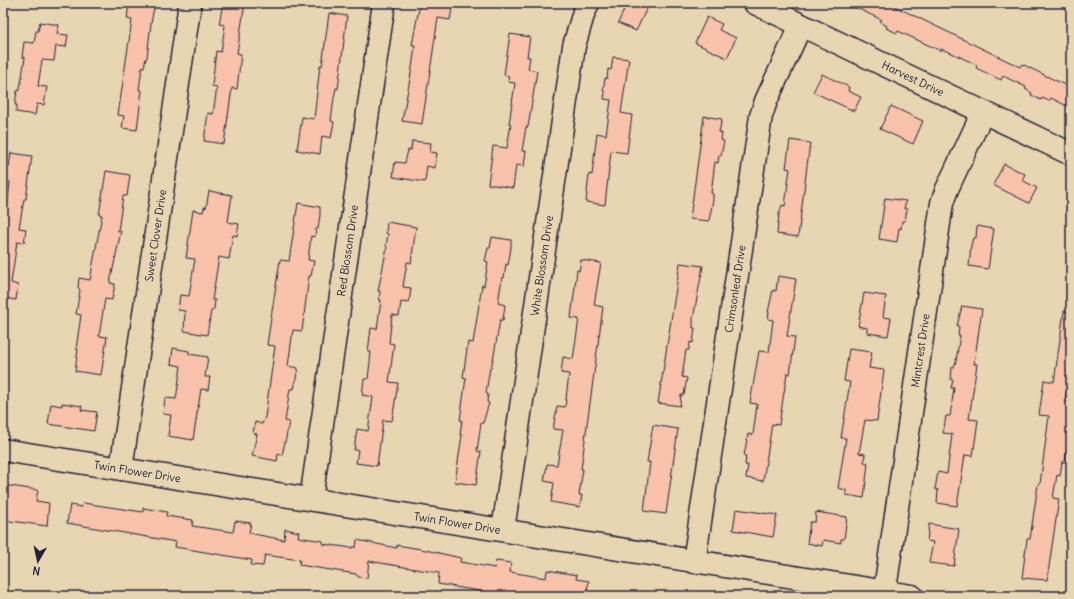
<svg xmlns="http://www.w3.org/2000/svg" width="1074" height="599" font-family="Delius,sans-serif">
	<rect width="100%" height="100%" fill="#e8d6b3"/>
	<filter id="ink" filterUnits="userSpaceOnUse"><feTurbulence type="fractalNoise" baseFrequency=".025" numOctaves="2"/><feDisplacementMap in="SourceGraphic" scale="8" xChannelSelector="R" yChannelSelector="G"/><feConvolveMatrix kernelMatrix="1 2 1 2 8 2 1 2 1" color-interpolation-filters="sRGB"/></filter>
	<g filter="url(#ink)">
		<!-- building -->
		<path fill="#f9c2ab" stroke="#22223b" d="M129,3H155L151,23L147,58H146L144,67H142L139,90H142L137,130L122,128L124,116L118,115L132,20L127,19Z
			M223,3H245L237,53L241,54L237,89L232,88L224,144L204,141L208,113L213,114L217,87L212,86L216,51L221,52L225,25L219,24Z
			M420,3H453L450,20L438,18L422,124L402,121L412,68L415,45H412Z
			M627,3H641L648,6L636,31L618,23Z
			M846,3H888L1020,67L1022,64L1071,88V108L1051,98L1049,101L1042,98L1041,100L1031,95L1032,93L1025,89L1026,87L1003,76L1001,80L976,68L977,65L954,54L941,49V51L898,31L897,33L886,28L887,26L880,22L882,20Z
			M329,13L347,16L338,89L336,88L334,98L331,121L334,122L331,138L322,136L320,154L297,150L302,117L314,119L320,65L322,66Z
			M707,17L722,24L719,30L736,38L727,58L695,43Z
			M40,22L59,25L57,34L68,35L66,47L56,46L54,61L42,60L38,86L47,87L44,105L37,104L35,115L16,112L17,105H15L17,91H19L21,83L25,57H22L24,42L34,43L36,31H38Z
			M510,34L530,37L527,57H530L528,69L537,71L528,127H526L522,151H526L524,166L516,165L513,188L488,184L493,146L507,148L511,124H509L515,83L508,82L509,76L504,75Z
			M613,57L629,59L621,113L632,115L627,153L611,151L605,205L586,202L589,174L592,175L597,133L606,135L611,100L604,99L605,92L603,91L605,78L607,79L608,69L611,70Z
			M822,74L849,87L848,91L861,97L854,111L813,92Z
			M891,106L923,121L913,144L880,129Z
			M704,116L722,119L719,132L722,133L721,140L724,141L721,156L719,155L718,163L715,162L711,193L713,194V200L709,221L690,219Z
			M790,140L810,143L798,237L777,234L779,214L782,205L785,206L788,182L790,169L786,168Z
			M412,141L431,143L430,152L437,153L435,168L427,166L425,182L393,177L395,162L405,163L408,150H411Z
			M11,153L32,156L26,199H24L19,228L26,229L24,243L17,242L11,283L18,285L16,300L3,298V209H7L10,182L4,181L6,166L9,167Z
			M1004,164L1025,174L1022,180L1037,188L1029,203L993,185Z
			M106,171L130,175L127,196H123L118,231H121L110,283L115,284L112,300L105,299L99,336L107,337L101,375L75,371L78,349H76L81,315L76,314L80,290L78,287L79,278L90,280L102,215H99Z
			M209,191L232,195L228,222L239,224L237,236L233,235L229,259L219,257L212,300H215L214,309L211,311L207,335L184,331L185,311L178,310L180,295L189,296L195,259L186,258L193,210L203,212L204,207L206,208Z
			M885,198L906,201L904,209H907L905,221H902L901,229L899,228L897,242L879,239Z
			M298,203L320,207V215L318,229H316L315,237L311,236L308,260L314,261L311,276H309L302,331L293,330L288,366L298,368L294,389H290L285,421L289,422L286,438L282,455L278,454L277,461L252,456L257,434L253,433L255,422L262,424L265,417L275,346L267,345L272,311L280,260L289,261Z
			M387,222L416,227L411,263L407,262L403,287L411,288L409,303L401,302L399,316L392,315L389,343L394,344L389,382L398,383L392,421L383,420L377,466L356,463L358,450H354L357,429L368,431L373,397L362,395L364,379H368L371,352H368L371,328L377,329L381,300H379L380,291H378L387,247L386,246L388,234L386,233Z
			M977,226L994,229L988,269L969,266L971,245L973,238H976Z
			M492,237L511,240V248L508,265L506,264L504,278H502L498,303L505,305L503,320H500L494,355L491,368H490L486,393L488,394L487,402L489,403L483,423H481L477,451L481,452L476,485L455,482L462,435H460L462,420H460L466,378L463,377L468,342L473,343L482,285L484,286L488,262L485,261L488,248H490Z
			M581,260L601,263L594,305L603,307L581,469H583L579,495H582L580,507L551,502L554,483L544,481L547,464L557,465L563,430L553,429L557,406L565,407L569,374L561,373L563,357L573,359L579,319L571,318L577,270L579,271Z
			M680,263L703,266L693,319V328H695L693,343L690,342L689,350H686L682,377L687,378L684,395H681L680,406L658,403Z
			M778,276L796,279L787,336L795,337L790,374L787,373L779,425L772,424L763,481L746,478L748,465H745L746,456H744L748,434L753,435L757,404L750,403L759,351L769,352L773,320L768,319L769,312H768L773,290L776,291Z
			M864,293L886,296L883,317L891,318L888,336L867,333V328L858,326Z
			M962,306L982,309L974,364H977L969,419L978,420L973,456L965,455L957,506L937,503L938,490L935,489L938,472L947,474L952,434L943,433L946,416H950L954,388H951L953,380H951L952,367H954L956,361L960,335H958L959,327L957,326Z
			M1064,311L1071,312V364L1065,401L1071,402V422L1065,462H1062L1060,476L1057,475L1053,498L1059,499L1047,580L1022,578L1027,539H1030L1038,484H1040L1049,416L1039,415L1044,380L1054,382Z
			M173,348L189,351V354L208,357L205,377H210L208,390L201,389L193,440L168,436L171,415L163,414L165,398L176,399L181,366L171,364Z
			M849,349L872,352L869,368L884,370L877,421L865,420L859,453L865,454L864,462L868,463L864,498L846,495V490L838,488L846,438H841L850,382L844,381Z
			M62,403L82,406L81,410L97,412L94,431L48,424L51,404L62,406Z
			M653,425L678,429L666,514L644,511L650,462H647Z
			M3,485L38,490L36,501L49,503L47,526L3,520Z
			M83,503L143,512V508L167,512L166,516L193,520L192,526L233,532L235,521L251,523L249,533L284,540L285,529L299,532L298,537L323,541V544L352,548V547H356L357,540L397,548V545L421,549L461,558L460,562L495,568L496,561L511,563L510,572L546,578L547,570L577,575L576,579L589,581L586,596H547L529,593V596H491V593L438,584L439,573L369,561L367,578L358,577L356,574L299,565L300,560L265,555L263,566L251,565L252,560L175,547L176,542L67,523L70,505L82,507Z
			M736,509L777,515L773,537L733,530Z
			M816,512L847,517L844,539H841V543L823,540L822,546L807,543L810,522H815Z
			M929,524L959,529L954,566L929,563L933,542L927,541Z"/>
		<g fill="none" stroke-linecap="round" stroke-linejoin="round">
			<!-- minor casing -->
			<g stroke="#22223b" stroke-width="25">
				<g id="minor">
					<path id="s1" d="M755,3L1071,154"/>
					<path id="s2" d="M3,450L912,596"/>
					<path id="s3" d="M121,469L190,3"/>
					<path id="s4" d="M311,499L384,3"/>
					<path id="s5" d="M503,530L574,46L583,15L588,3"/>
					<path id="s6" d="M694,562L761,116L766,101L801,25"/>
					<path id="s7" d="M884,596L942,203L947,189L983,112"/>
				</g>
			</g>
			<!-- minor -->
			<use href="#minor" stroke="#e8d6b3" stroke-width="22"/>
		</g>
	</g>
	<g text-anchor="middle" stroke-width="3" stroke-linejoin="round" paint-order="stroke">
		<!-- street labels -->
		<g font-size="11" fill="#22223b" stroke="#e8d6b3">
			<text dy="4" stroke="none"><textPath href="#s1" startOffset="175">Harvest Drive</textPath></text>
			<text dy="4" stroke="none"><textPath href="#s3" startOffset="236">Sweet Clover Drive</textPath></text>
			<text dy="4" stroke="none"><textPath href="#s4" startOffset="251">Red Blossom Drive</textPath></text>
			<text dy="4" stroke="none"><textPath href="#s5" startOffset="267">White Blossom Drive</textPath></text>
			<text dy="4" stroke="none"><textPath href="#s6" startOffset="276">Crimsonleaf Drive</textPath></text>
			<text dy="4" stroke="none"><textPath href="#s7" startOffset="248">Mintcrest Drive</textPath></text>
			<text dy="4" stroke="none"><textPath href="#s2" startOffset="136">Twin Flower Drive</textPath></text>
			<text dy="4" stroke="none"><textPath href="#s2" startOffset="460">Twin Flower Drive</textPath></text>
		</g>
	</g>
	<!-- margin -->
	<rect width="1074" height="599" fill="none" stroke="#e8d6b3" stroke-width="16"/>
	<rect x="8" y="8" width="1058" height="583" fill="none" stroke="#22223b" stroke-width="1.5" filter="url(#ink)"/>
	<!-- north arrow -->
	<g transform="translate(38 561) rotate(189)" stroke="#e8d6b3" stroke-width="3" paint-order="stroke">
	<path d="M0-3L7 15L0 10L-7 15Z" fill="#22223b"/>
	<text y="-6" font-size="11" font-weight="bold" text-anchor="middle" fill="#22223b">N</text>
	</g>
</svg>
